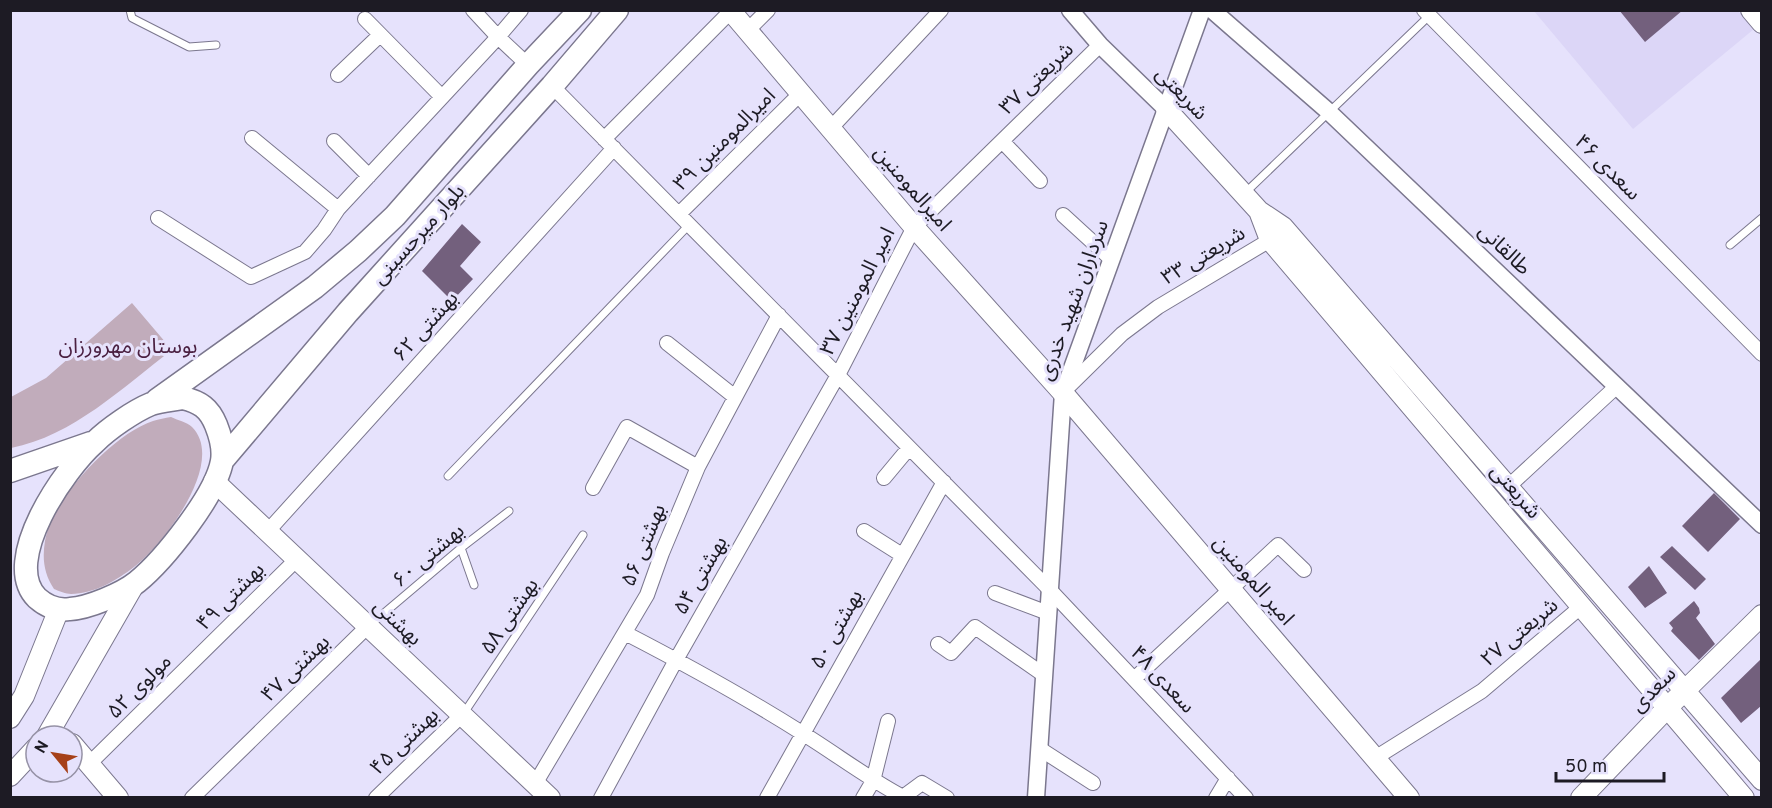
<svg xmlns="http://www.w3.org/2000/svg" width="1772" height="808" font-family="Overpass,'Noto Sans Arabic',sans-serif">
	<rect width="100%" height="100%" fill="#e6e2fc"/>
	<!-- built -->
	<path fill="#dcd6f7" d="M1534,11H1738L1754,29L1633,129Z"/>
	<!-- green -->
	<path fill="#c1acbb" d="M132,303L172,350C123,387 73,436 11,448V397L46,378Z
		M171,417C177,420 187,422 192,427C227,462 163,545 134,567C117,580 94,594 71,594C66,594 59,591 54,589C44,574 42,559 45,541C52,499 113,434 153,421C159,419 165,418 171,417Z"/>
	<!-- building -->
	<path fill="#73607d" d="M1619,10H1683L1645,42Z
		M462,224L481,242L460,266L473,279L452,301L422,271Z
		M1714,493L1740,519L1708,552L1682,526Z
		M1672,546L1706,579L1695,590L1660,557Z
		M1649,566L1667,593L1645,608L1628,587Z
		M1694,601L1699,608L1700,613L1696,618L1715,644L1699,660L1671,631L1673,628L1669,623Z
		M1761,659V706L1741,723L1721,698Z"/>
	<g fill="none" stroke-linecap="round" stroke-linejoin="round">
		<!-- service casing -->
		<g stroke="#7b778e" stroke-width="9">
			<path id="service" d="M130,10L132,18L189,47L216,45
				M1245,193L1429,16
				M1730,245L1762,218
				M448,476L689,225
				M461,548L474,585
				M370,625L461,548L509,511
				M464,713L583,535"/>
		</g>
		<!-- minor casing -->
		<g stroke="#7b778e" stroke-width="16">
			<path id="minor" d="M473,10L498,37L528,65
				M1424,10L1762,354
				M365,19L442,97
				M747,31L768,10
				M338,75L380,35
				M552,86L1050,590L1246,798
				M830,129L941,10
				M252,138L338,209
				M604,139L731,11
				M334,141L369,176
				M1002,141L1040,181
				M679,214L800,94
				M1063,215L1111,259
				M158,218L251,277L305,252L324,230L338,209L498,37L521,10
				M667,343L735,397
				M1065,390L1122,334L1158,307L1270,240
				M884,478L909,448
				M1509,486L1617,386
				M593,488L627,427L698,467
				M268,531L614,148
				M864,531L902,555
				M995,593L1048,613
				M625,633C685,664 745,697 802,733C836,754 867,778 903,797L922,783L947,798
				M938,644L951,653L975,627L1044,675
				M1134,679L1278,545L1304,570
				M1040,749L1093,783
				M1375,758L1482,691L1583,605
				M89,764L297,559
				M535,784L647,595L662,553L698,467L779,315
				M192,798L368,626
				M376,798L462,715
				M601,798L676,660L838,375L914,227L1100,45
				M767,798L944,482
				M863,798L873,781L888,721
				M1216,798L1228,778"/>
		</g>
		<!-- tertiary casing -->
		<g stroke="#7b778e" stroke-width="19">
			<path id="tertiary" d="M1070,10L1100,45L1166,109
				M1212,10L1329,112L1762,525
				M1036,798L1063,393L1202,10"/>
		</g>
		<!-- secondary casing -->
		<g stroke="#7b778e" stroke-width="22">
			<path id="secondary" d="M730,10L914,227L1063,393L1409,798
				M1751,10L1762,23
				M1166,109L1259,211L1283,227L1762,780
				M1259,211L1270,240L1744,798
				M214,481L550,798
				M10,718L24,696L59,609
				M47,736L135,583
				M72,744L118,798
				M10,776L36,748
				M1581,798L1668,707L1762,615"/>
		</g>
		<!-- primary casing -->
		<g stroke="#7b778e" stroke-width="25">
			<path id="primary" d="M183,398C200,402 209,408 216,425C220,435 224,449 222,461C216,495 164,560 137,582C122,594 88,608 70,609C57,611 46,606 37,598C0,561 65,468 95,442C108,429 134,411 151,404C161,401 172,400 183,398Z
				M157,400L315,287L358,251L395,216L528,65L580,10
				M222,461L348,312L552,86L617,10
				M10,471L91,443"/>
		</g>
		<!-- service -->
		<use href="#service" stroke="#fff" stroke-width="7"/>
		<!-- minor -->
		<use href="#minor" stroke="#fff" stroke-width="14"/>
		<!-- tertiary -->
		<use href="#tertiary" stroke="#fff" stroke-width="16"/>
		<!-- secondary -->
		<use href="#secondary" stroke="#fff" stroke-width="20"/>
		<!-- primary -->
		<use href="#primary" stroke="#fff" stroke-width="22"/>
	</g>
	<g text-anchor="middle" stroke-width="6" stroke-linejoin="round" paint-order="stroke">
		<!-- street labels -->
		<g font-size="21" fill="#1d1b24" stroke="#e6e2fc">
			<text transform="translate(1036 78) rotate(-44)" y="7">شریعتی ۳۷</text>
			<text transform="translate(1182 93) rotate(46)" y="7">شریعتی</text>
			<text transform="translate(724 139) rotate(-45)" y="7">امیرالمومنین ۳۹</text>
			<text transform="translate(1608 167) rotate(45)" y="7">سعدی ۴۶</text>
			<text transform="translate(913 188) rotate(49)" y="7">امیرالمومنین</text>
			<text transform="translate(418 234) rotate(-48)" y="7">بلوار میرحسینی</text>
			<text transform="translate(1505 249) rotate(44)" y="7">طالقانی</text>
			<text transform="translate(1203 255) rotate(-31)" y="7">شریعتی ۳۳</text>
			<text transform="translate(857 291) rotate(-63)" y="7">امیر المومنین ۳۷</text>
			<text transform="translate(1073 300) rotate(-70)" y="7">سرداران شهید خدری</text>
			<text transform="translate(425 326) rotate(-48)" y="7">بهشتی ۶۲</text>
			<text transform="translate(1516 491) rotate(49)" y="7">شریعتی</text>
			<text transform="translate(643 545) rotate(-68)" y="7">بهشتی ۵۶</text>
			<text transform="translate(428 555) rotate(-40)" y="7">بهشتی ۶۰</text>
			<text transform="translate(700 575) rotate(-60)" y="7">بهشتی ۵۴</text>
			<text transform="translate(1254 580) rotate(49)" y="7">امیر المومنین</text>
			<text transform="translate(230 596) rotate(-45)" y="7">بهشتی ۴۹</text>
			<text transform="translate(509 616) rotate(-56)" y="7">بهشتی ۵۸</text>
			<text transform="translate(398 622) rotate(43)" y="7">بهشتی</text>
			<text transform="translate(836 629) rotate(-61)" y="7">بهشتی ۵۰</text>
			<text transform="translate(1519 632) rotate(-40)" y="7">شریعتی ۲۷</text>
			<text transform="translate(295 668) rotate(-44)" y="7">بهشتی ۴۷</text>
			<text transform="translate(1163 679) rotate(47)" y="7">سعدی ۴۸</text>
			<text transform="translate(139 686) rotate(-45)" y="7">مولوی ۵۲</text>
			<text transform="translate(1653 689) rotate(-45)" y="7">سعدی</text>
			<text transform="translate(404 741) rotate(-44)" y="7">بهشتی ۴۵</text>
		</g>
		<!-- park labels -->
		<g font-size="21" fill="#4a2041" stroke="#e6e2fc">
			<text x="128" y="353">بوستان مهرورزان</text>
		</g>
	</g>
	<!-- border -->
	<rect width="1772" height="808" fill="none" stroke="#1d1b24" stroke-width="24"/>
	<!-- north arrow -->
	<g transform="translate(54 754) rotate(300)"><circle r="28" fill="#e6e2fc" stroke="#9692a6" stroke-width="1.5"/>
	<path d="M0-4.5L10 22L0 15L-10 22Z" fill="#a64018"/>
	<text y="-9" font-size="16" font-weight="bold" text-anchor="middle" fill="#1d1b24">N</text>
	</g>
	<!-- scale -->
	<path d="M1556 772v9h108v-9" fill="none" stroke="#1d1b24" stroke-width="3"/>
	<text x="1565" y="772" font-size="18" fill="#1d1b24" stroke="#e6e2fc" stroke-width="4.5" paint-order="stroke">50 m</text>
</svg>
